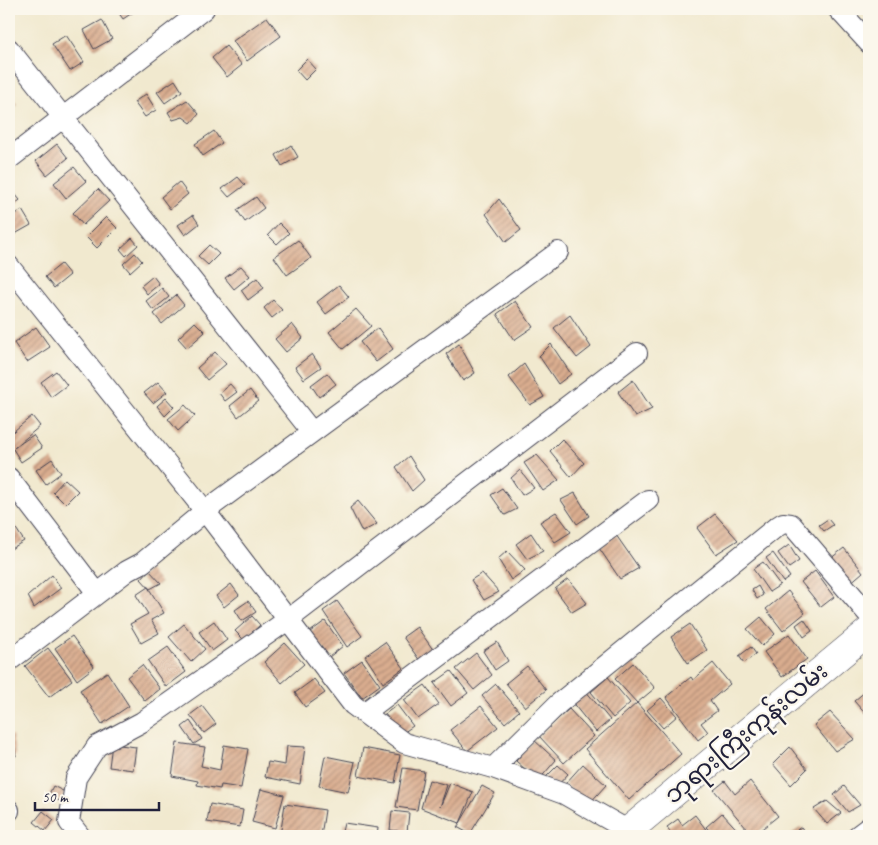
<svg xmlns="http://www.w3.org/2000/svg" width="878" height="845" font-family="Caveat,'Noto Sans Myanmar',sans-serif">
	<defs>
		<pattern id="building-hatch" width="6" height="6" patternUnits="userSpaceOnUse" patternTransform="scale(1.25)"><rect width="6" height="6" fill="#daad8f"/><path d="M-1 1l2-2M0 6l6-6M5 7l2-2" fill="none" stroke="#b08c76"/></pattern>
	</defs>
	<rect width="100%" height="100%" fill="#fbf7ec"/>
	<filter id="ink" filterUnits="userSpaceOnUse"><feTurbulence type="fractalNoise" baseFrequency=".02" numOctaves="2"/><feDisplacementMap in="SourceGraphic" scale="10" xChannelSelector="R" yChannelSelector="G"/><feConvolveMatrix kernelMatrix="1 2 1 2 8 2 1 2 1" color-interpolation-filters="sRGB"/></filter>
	<filter id="wash" filterUnits="userSpaceOnUse"><feTurbulence type="fractalNoise" baseFrequency=".0096" numOctaves="4" result="noise"/><feDisplacementMap in="SourceGraphic" scale="20" xChannelSelector="R" yChannelSelector="G"/><feGaussianBlur stdDeviation="1.12" result="paint"/><feColorMatrix in="noise" values="0 0 0 0 0 0 0 0 0 0 0 0 0 0 0 0 0 1.4 0 .05"/><feComposite in="paint" operator="in"/></filter>
	<g filter="url(#wash)">
		<rect width="100%" height="100%" fill="#f1e9cf"/>
		<g id="blocks">
			<!-- building -->
			<path fill="url(#building-hatch)" d="M116,9H138L123,19Z
				M267,17L281,36L247,61L233,41Z
				M102,20L112,39L94,49L84,30Z
				M66,35L84,62L70,71L52,44Z
				M226,46L242,65L227,77L212,58Z
				M307,59L316,69L305,80L296,70Z
				M175,80L182,91L165,103L157,92Z
				M146,94L156,110L145,117L134,102Z
				M9,95L17,104L9,111Z
				M187,100L199,114L191,123L183,117L173,120L168,112Z
				M214,131L222,143L203,156L195,144Z
				M57,144L68,158L47,175L36,161Z
				M291,145L298,157L282,166L276,155Z
				M74,167L86,181L66,198L54,183Z
				M238,177L245,185L229,197L222,189Z
				M179,182L188,194L170,209L161,197Z
				M9,187L20,200L9,209Z
				M98,189L109,201L83,225L73,213Z
				M256,197L264,208L245,222L237,210Z
				M499,199L521,230L506,242L486,214Z
				M22,210L31,225L15,234L9,227V218Z
				M193,215L199,224L185,235L178,225Z
				M106,217L117,228L97,248L86,237Z
				M279,223L289,233L277,244L268,235Z
				M132,238L138,245L126,256L120,249Z
				M298,240L311,258L287,275L274,257Z
				M209,245L219,254L208,265L198,256Z
				M135,253L142,261L130,272L123,264Z
				M61,264L70,275L54,288L45,277Z
				M241,266L250,276L234,289L225,278Z
				M153,276L159,284L147,294L141,286Z
				M257,278L264,288L248,300L241,290Z
				M339,285L349,297L326,314L317,302Z
				M162,288L169,297L153,310L146,301Z
				M176,295L184,305L162,324L154,314Z
				M273,300L282,310L272,318L264,308Z
				M515,301L533,327L514,340L497,314Z
				M356,309L371,326L343,349L329,332Z
				M570,315L591,347L577,358L554,328Z
				M195,322L205,332L187,348L178,338Z
				M292,324L303,338L286,352L275,339Z
				M36,327L50,347L27,362L14,343Z
				M378,328L393,349L376,362L360,342Z
				M459,344L475,373L463,381L446,354Z
				M551,344L571,374L558,384L539,356Z
				M215,352L226,364L207,380L197,368Z
				M312,354L321,367L304,379L295,367Z
				M524,364L544,397L530,405L509,377Z
				M56,371L67,385L51,397L41,382Z
				M327,373L336,384L319,397L311,385Z
				M633,380L652,409L635,417L618,392Z
				M158,382L167,392L153,403L144,393Z
				M230,384L237,392L225,401L219,393Z
				M250,390L258,401L238,417L230,406Z
				M166,398L174,407L165,416L157,406Z
				M185,405L195,416L178,431L168,419Z
				M32,416L40,426L14,448L33,435L42,448L21,462L13,449L9,451V435Z
				M562,439L584,463L571,477L550,451Z
				M537,455L559,480L543,491L524,463Z
				M409,456L424,480L412,491L396,467Z
				M52,459L61,473L46,484L36,470Z
				M520,470L534,488L522,495L511,478Z
				M65,479L78,491L65,504L53,492Z
				M502,488L517,509L505,515L491,495Z
				M575,493L589,516L577,524L561,500Z
				M358,501L377,524L362,532L350,508Z
				M556,512L571,532L555,542L540,522Z
				M715,514L738,540L716,554L697,528Z
				M828,519L833,525L824,531L819,525Z
				M13,524L24,541L9,550V527Z
				M531,533L543,551L527,559L516,544Z
				M616,535L639,568L620,579L599,548Z
				M789,545L799,561L789,568L778,553Z
				M844,548L863,572L849,584L830,559Z
				M507,551L525,570L511,580L498,559Z
				M773,553L790,577L783,582L766,558Z
				M763,562L780,585L769,592L753,569Z
				M149,570L161,583L150,589L141,579Z
				M815,571L834,597L821,607L801,582Z
				M482,573L499,592L484,600L471,580Z
				M52,575L61,588L34,608L28,596Z
				M568,579L587,603L572,612L555,589Z
				M231,584L239,595L224,607L216,596Z
				M758,586L763,595L757,599L752,590Z
				M148,587L164,613L151,620L159,633L141,643L130,624L148,614L136,595Z
				M788,591L805,613L783,631L766,609Z
				M248,601L256,612L242,621L235,610Z
				M337,601L362,636L347,647L323,611Z
				M252,616L260,625L244,640L235,631Z
				M761,617L775,634L762,646L747,629Z
				M804,619L812,631L804,637L796,625Z
				M214,621L227,640L212,651L199,632Z
				M325,621L343,646L329,657L310,632Z
				M184,624L205,649L191,662L169,637Z
				M690,624L707,650L688,663L671,637Z
				M417,627L434,651L420,661L403,637Z
				M789,634L807,659L782,677L764,652Z
				M72,636L94,667L77,680L55,648Z
				M385,642L404,668L383,683L365,656Z
				M497,642L508,661L495,670L483,651Z
				M285,643L304,664L282,683L264,662Z
				M168,647L186,672L166,687L148,661Z
				M751,647L756,654L744,663L739,656Z
				M48,648L72,680L49,697L25,666Z
				M476,653L492,675L474,690L456,669Z
				M362,660L380,685L362,698L344,673Z
				M633,663L655,688L637,703L681,754L629,800L585,749L637,703L615,679Z
				M713,663L730,684L710,701L717,711L701,723L708,732L698,740L666,697L691,677L693,680Z
				M142,665L160,689L145,701L127,677Z
				M527,666L546,690L525,707L506,683Z
				M451,671L468,693L451,706L434,683Z
				M107,672L129,706L102,724L80,690Z
				M608,677L630,703L613,718L591,692Z
				M314,679L325,693L305,707L295,693Z
				M496,684L519,711L505,723L482,696Z
				M425,685L439,704L418,719L404,700Z
				M585,690L610,720L596,732L571,701Z
				M867,690L869,692V718L854,701Z
				M661,698L677,716L663,728L647,710Z
				M397,705L413,726L400,735L385,714Z
				M202,706L216,724L204,733L190,715Z
				M481,706L498,727L467,751L450,730Z
				M569,709L594,736L564,763L539,736Z
				M830,712L855,739L835,751L814,725Z
				M190,721L202,739L194,744L182,727Z
				M12,735L16,756L9,757V736Z
				M534,740L556,760L538,781L516,761Z
				M177,743L205,747L201,766L220,770L224,745L248,749L241,788L221,785L220,789L197,785L198,781L172,776Z
				M112,744L136,747L133,770L109,767Z
				M287,746L305,747L300,784L265,777L268,762L285,765Z
				M790,747L807,769L791,785L773,764Z
				M363,748L400,755L395,783L358,776Z
				M325,756L355,762L348,792L319,786Z
				M583,764L606,785L588,805L565,784Z
				M558,765L568,774L558,785L544,779Z
				M403,768L424,771L417,810L396,807Z
				M429,780L447,785L440,807L450,783L473,792L460,823L482,786L495,793L470,834L457,827L460,823L421,808Z
				M725,781L735,794L750,781L778,816L753,836L714,790Z
				M53,786L65,792L60,801L48,796Z
				M844,786L860,805L848,812L834,795Z
				M261,789L284,795L275,828L252,822Z
				M827,801L841,813L827,824L814,809Z
				M210,804L243,810L240,827L207,822Z
				M285,804L325,810L321,836H280Z
				M43,811L54,820L45,831L34,822Z
				M392,811L409,813L407,832L390,830Z
				M722,813L743,836H715L706,827Z
				M695,815L711,836H673L667,827L678,819L682,825Z
				M344,823L378,828L377,836H341Z
				M801,827L808,836H792L791,834Z"/>
		</g>
	</g>
	<g filter="url(#ink)">
		<use href="#blocks" fill-opacity="0" stroke="#414051" stroke-width="1"/>
		<g fill="none" stroke-linecap="round" stroke-linejoin="round">
			<!-- street casing -->
			<g stroke="#414051" stroke-width="22">
				<path id="street" d="M838,9L869,43
					M9,49L312,432
					M9,159L204,9
					M9,266L205,511L353,705L404,743L493,768L564,794L629,831
					M9,478L97,593
					M9,661L127,571L142,563L205,511L558,252
					M364,713L648,500
					M493,768L558,704L775,528L783,523L791,524L869,615
					M9,810V811
					M80,836L69,822L76,778L97,746L142,722L289,619L637,353
					M857,836L869,827"/>
			</g>
			<!-- secondary casing -->
			<g stroke="#414051" stroke-width="29">
				<path id="secondary" d="M622,836L869,631"/>
			</g>
			<!-- street -->
			<use href="#street" stroke="#fff" stroke-width="20"/>
			<!-- secondary -->
			<use href="#secondary" stroke="#fff" stroke-width="28"/>
		</g>
	</g>
	<g text-anchor="middle" stroke-width="4.5" stroke-linejoin="round" paint-order="stroke">
		<!-- street labels -->
		<g font-size="24" fill="#22223b" stroke="#fbf7ec">
			<text transform="translate(746 733) rotate(-40)" y="8">ဘုရားကြီးကုန်းလမ်း</text>
		</g>
	</g>
	<!-- margin -->
	<rect width="878" height="845" fill="none" stroke="#fbf7ec" stroke-width="30"/>
	<!-- scale -->
	<path d="M35 802v8h124v-8" fill="none" stroke="#22223b" stroke-width="2.5"/>
	<text x="42" y="802" font-size="15" fill="#22223b" stroke="#fbf7ec" stroke-width="4" paint-order="stroke">50 m</text>
</svg>
